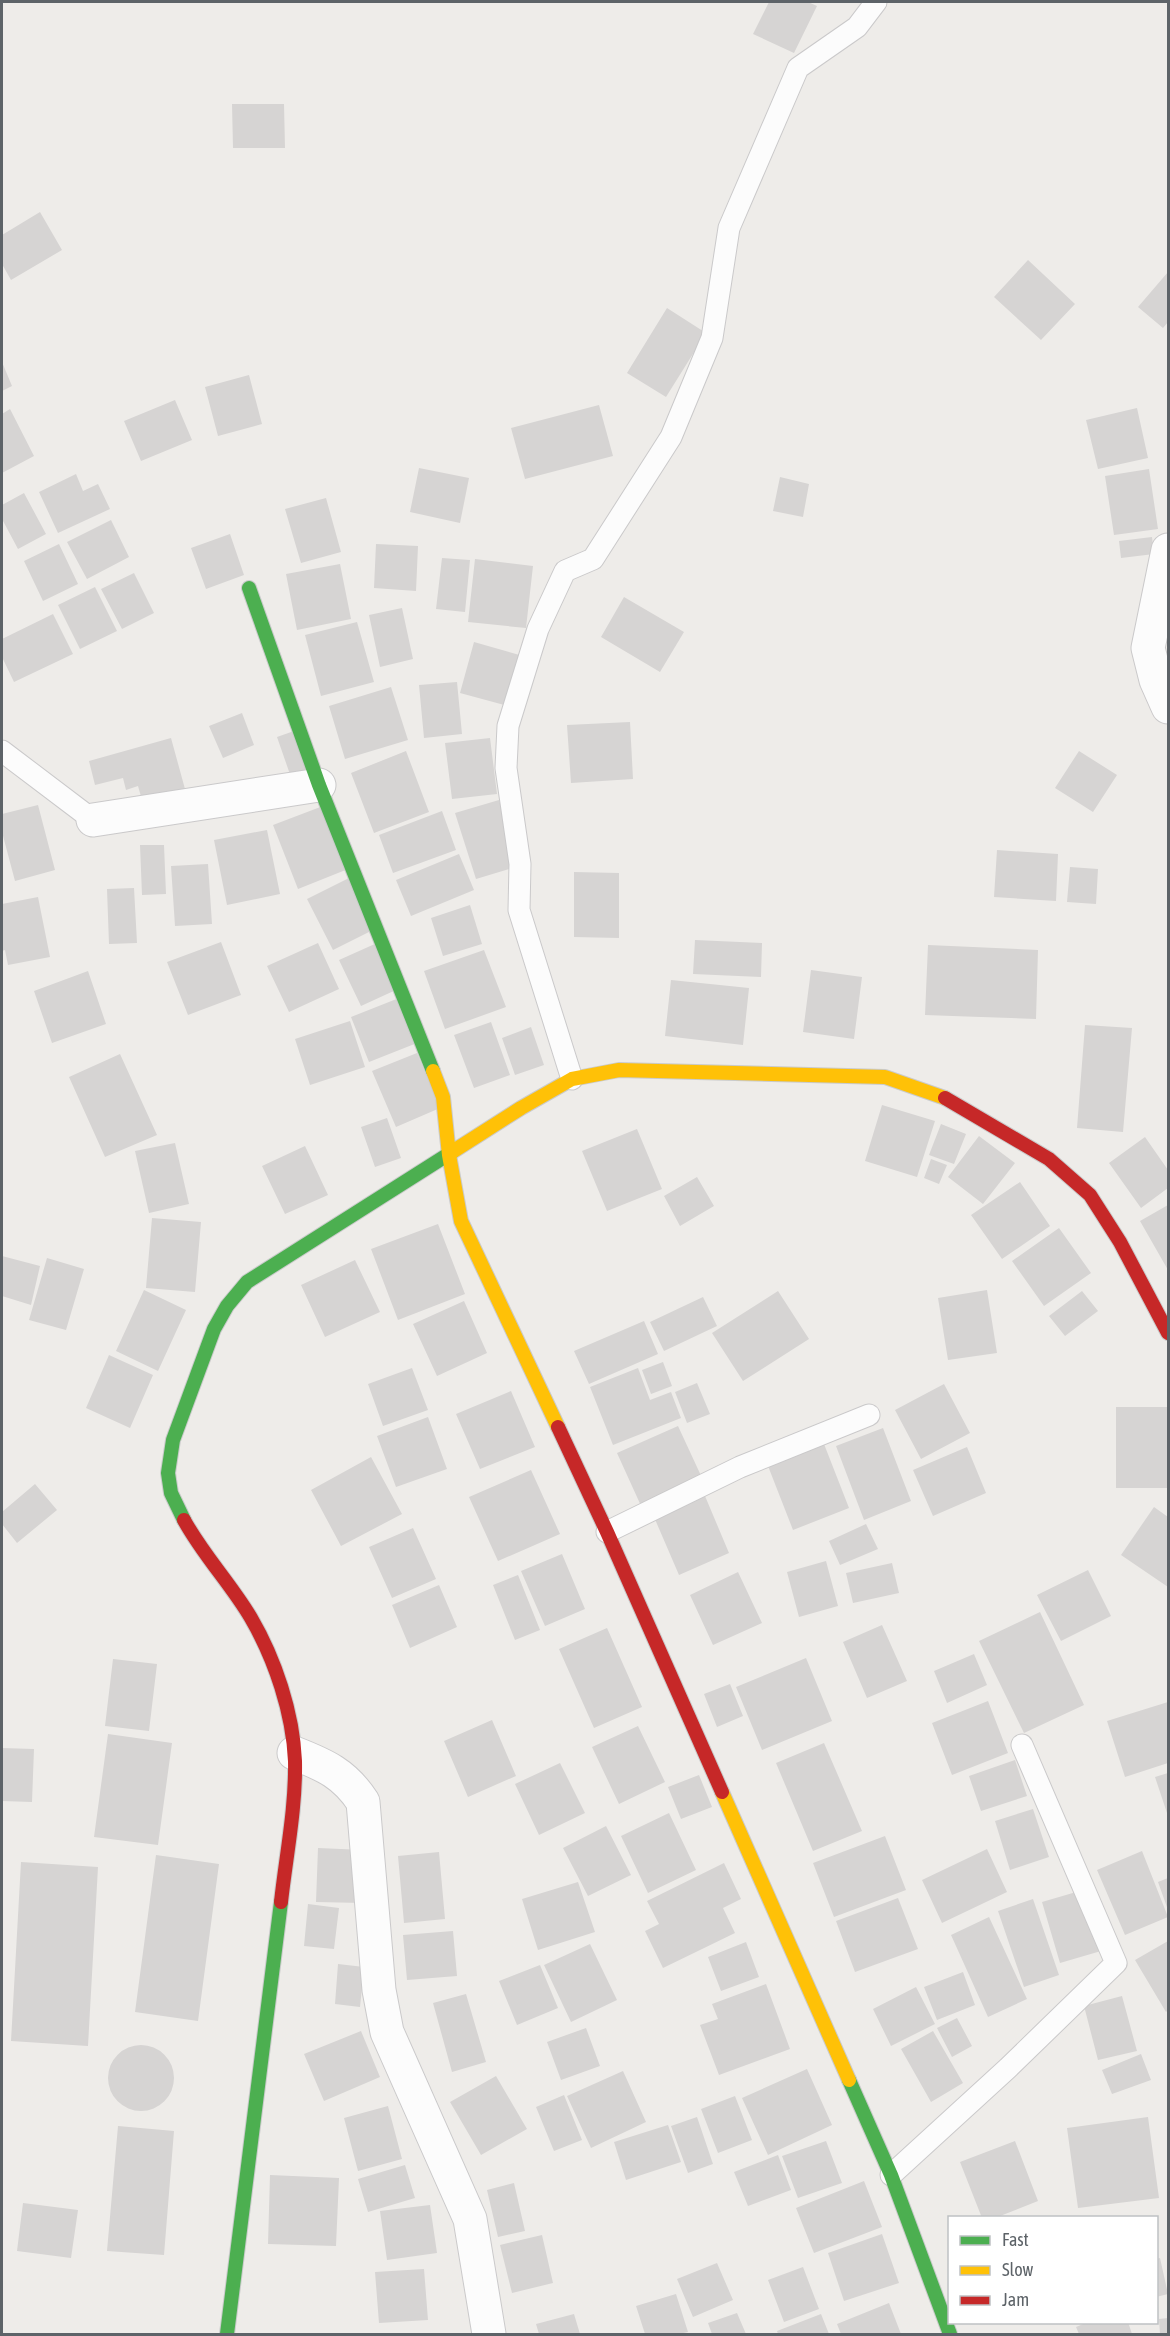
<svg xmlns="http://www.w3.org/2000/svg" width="1170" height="2336" font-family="'Asap Condensed',sans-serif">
	<rect width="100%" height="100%" fill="#eeece9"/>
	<!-- building -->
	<path fill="#d6d4d3" d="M769,2H808L817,6L794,53L753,34Z
		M232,104H284L285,148H233Z
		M40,212L62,250L11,280L2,264V235Z
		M1028,260L1075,304L1041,340L994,297Z
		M1168,272V322L1163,328L1138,307Z
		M667,308L706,333L666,397L627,373Z
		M2,362L12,386L2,391Z
		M249,375L262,424L218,436L205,387Z
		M175,400L192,440L141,461L124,421Z
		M599,405L613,456L525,479L511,428Z
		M1137,408L1148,458L1098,469L1086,420Z
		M10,409L34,456L2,473V414Z
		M419,468L469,478L460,523L410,512Z
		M1149,469L1158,529L1114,535L1105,476Z
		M76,474L83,491L98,484L110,509L58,533L39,492Z
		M780,477L809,484L803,517L773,511Z
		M24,493L46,534L18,549L2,519V505Z
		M326,498L341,552L301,563L285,509Z
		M111,520L129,557L87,579L67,542Z
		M230,534L244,575L206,589L191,548Z
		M1152,537L1154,554L1121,558L1119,541Z
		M59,544L78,584L43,601L24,561Z
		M376,544L418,546L416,591L374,588Z
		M442,558L470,560L465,612L436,609Z
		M475,559L533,566L526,628L468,622Z
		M340,564L351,619L297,630L286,574Z
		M134,573L154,613L122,629L101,589Z
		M95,587L117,631L80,649L58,605Z
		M624,597L684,632L660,672L601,637Z
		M402,608L413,659L380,667L369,615Z
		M53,614L73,654L14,682L2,657V639Z
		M357,622L374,682L321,696L305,635Z
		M474,642L523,656L508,706L460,693Z
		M457,682L462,734L424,738L419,685Z
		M391,687L408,740L345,759L329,706Z
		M242,713L254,745L223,758L209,726Z
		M630,722L633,779L571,783L567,725Z
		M294,731L310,776L293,783L277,737Z
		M171,738L185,789L142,800L138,786L126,790L123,778L95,785L89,761Z
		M490,738L497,794L452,799L445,743Z
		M406,751L429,812L374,833L351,773Z
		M1079,751L1117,775L1093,812L1055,788Z
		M499,800L519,866L476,879L455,813Z
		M38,805L55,870L15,881L2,832V814Z
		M323,806L348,869L298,889L273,825Z
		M442,811L456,850L393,873L379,835Z
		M267,830L280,894L227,905L214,840Z
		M140,845H164L166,894L142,895Z
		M997,850L1058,854L1056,901L994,897Z
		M459,854L474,890L411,916L396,880Z
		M208,864L212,924L175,926L171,866Z
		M1070,867L1098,869L1096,904L1067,902Z
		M574,872L619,873V938L574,937Z
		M351,877L377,928L333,950L307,899Z
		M134,888L137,943L109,944L107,889Z
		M38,897L50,957L8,965L5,950L2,951V904Z
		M470,905L482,944L443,956L431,918Z
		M695,940L762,943L761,977L693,974Z
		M221,942L241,995L188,1015L167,962Z
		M318,943L339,989L289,1012L267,966Z
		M377,943L398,989L361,1006L339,960Z
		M928,945L1038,950L1036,1019L925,1015Z
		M484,950L506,1007L445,1029L424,971Z
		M811,970L862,977L854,1039L803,1032Z
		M88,971L106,1024L52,1043L34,991Z
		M671,980L749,988L743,1045L665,1036Z
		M399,998L417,1043L369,1062L351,1017Z
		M350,1021L365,1067L310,1085L295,1039Z
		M491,1022L510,1075L474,1088L454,1035Z
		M1085,1025L1132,1028L1123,1132L1077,1128Z
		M531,1027L544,1065L515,1075L502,1038Z
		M417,1053L440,1108L396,1127L372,1071Z
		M120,1054L157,1135L105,1157L69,1077Z
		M882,1105L935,1121L917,1177L865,1161Z
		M387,1118L401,1158L375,1167L361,1127Z
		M941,1124L966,1134L954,1164L929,1155Z
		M637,1129L662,1189L607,1211L582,1151Z
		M979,1136L1015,1163L983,1204L948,1177Z
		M1145,1137L1168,1170V1188L1141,1208L1109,1163Z
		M175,1143L189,1204L149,1213L135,1151Z
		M305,1146L328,1195L285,1214L262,1166Z
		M931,1159L947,1165L939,1184L924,1178Z
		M697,1177L714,1206L680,1226L664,1196Z
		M1020,1182L1050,1226L1002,1259L971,1215Z
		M1168,1205V1270L1140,1221Z
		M152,1218L201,1222L195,1292L146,1288Z
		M438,1224L465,1294L398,1320L371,1249Z
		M1059,1228L1091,1273L1044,1306L1012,1261Z
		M2,1256L40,1266L31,1305L2,1296Z
		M47,1258L84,1269L66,1330L29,1320Z
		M355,1260L380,1312L325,1337L301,1285Z
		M144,1290L186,1310L158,1371L116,1351Z
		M987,1290L997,1353L948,1360L938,1298Z
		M778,1291L809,1339L743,1381L712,1333Z
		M1082,1291L1098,1311L1065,1336L1049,1316Z
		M703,1297L717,1326L664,1351L650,1322Z
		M464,1301L487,1353L437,1376L413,1324Z
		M644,1321L658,1354L589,1384L574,1351Z
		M109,1355L153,1375L130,1428L86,1408Z
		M663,1362L672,1386L651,1394L642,1370Z
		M412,1368L428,1410L383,1426L368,1384Z
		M638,1368L650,1400L671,1392L681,1418L613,1445L590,1387Z
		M697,1383L710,1414L687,1423L675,1392Z
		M944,1384L970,1433L921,1459L895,1410Z
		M511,1391L535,1447L480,1469L456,1414Z
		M1116,1407H1168V1488H1116Z
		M428,1417L447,1469L396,1487L377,1436Z
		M678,1426L703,1480L642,1508L617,1453Z
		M883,1428L911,1501L864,1520L836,1446Z
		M824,1444L849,1508L793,1530L768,1466Z
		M967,1447L986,1493L933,1516L913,1470Z
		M371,1457L402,1514L341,1546L311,1490Z
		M531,1470L560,1534L498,1561L469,1497Z
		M35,1484L57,1510L17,1543L2,1524V1512Z
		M705,1496L729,1553L679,1575L654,1517Z
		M1154,1507L1168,1517V1587L1121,1555Z
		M866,1524L878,1549L840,1565L829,1541Z
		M413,1528L436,1579L392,1598L369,1547Z
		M562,1554L585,1609L545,1626L521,1571Z
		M826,1561L838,1606L799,1617L787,1572Z
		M892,1563L899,1593L853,1603L846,1573Z
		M1088,1570L1111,1616L1061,1641L1037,1595Z
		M738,1572L762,1623L713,1645L690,1595Z
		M518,1575L540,1630L515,1640L493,1585Z
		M439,1585L457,1627L410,1648L392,1605Z
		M1040,1612L1084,1705L1024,1733L979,1641Z
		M882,1625L907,1681L867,1698L843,1642Z
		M607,1628L642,1707L594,1728L559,1649Z
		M974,1654L987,1685L947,1703L934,1671Z
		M806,1658L832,1721L762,1750L736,1687Z
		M113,1659L157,1664L149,1731L105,1726Z
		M730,1684L743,1716L717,1727L704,1694Z
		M988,1701L1008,1753L952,1775L932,1723Z
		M1168,1702V1763L1125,1777L1107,1721Z
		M492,1720L516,1776L468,1797L444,1741Z
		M638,1726L665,1782L619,1804L592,1747Z
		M108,1734L172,1743L158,1845L94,1837Z
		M824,1743L862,1831L813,1851L776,1763Z
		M2,1748L34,1749L32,1802L2,1801Z
		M1015,1760L1027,1796L981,1811L969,1776Z
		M560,1763L585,1813L539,1835L515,1784Z
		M1168,1773V1816L1155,1777Z
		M699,1775L712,1807L681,1819L668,1787Z
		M1033,1809L1049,1857L1010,1870L995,1821Z
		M669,1813L696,1870L648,1893L621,1836Z
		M606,1826L631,1875L588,1896L563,1848Z
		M885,1836L906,1890L834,1917L813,1863Z
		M318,1848L364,1850L363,1903L316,1902Z
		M987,1849L1007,1892L942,1923L922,1880Z
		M1142,1851L1168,1917L1125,1935L1097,1870Z
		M439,1852L445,1919L404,1923L398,1856Z
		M156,1855L219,1864L198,2021L135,2012Z
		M21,1862L98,1867L88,2046L11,2041Z
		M724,1863L741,1899L723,1908L735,1933L663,1968L645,1931L659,1924L647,1901Z
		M1168,1878V1910L1158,1882Z
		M578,1882L595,1932L538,1950L522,1899Z
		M1083,1890L1101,1951L1060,1963L1042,1902Z
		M898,1898L918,1949L855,1972L836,1921Z
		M1033,1899L1059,1975L1024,1987L998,1911Z
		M308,1904L339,1908L334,1949L304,1946Z
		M989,1917L1027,1999L988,2017L951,1935Z
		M453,1931L457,1976L407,1980L403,1935Z
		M1168,1941V2010L1166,2012L1135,1960Z
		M746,1942L759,1977L721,1991L708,1957Z
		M590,1944L617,2000L571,2022L544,1965Z
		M338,1964L364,1967L360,2007L335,2004Z
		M540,1965L558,2008L517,2025L499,1981Z
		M963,1972L975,2005L937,2020L924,1987Z
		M766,1984L790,2049L719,2075L700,2025L718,2019L712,2004Z
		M916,1987L935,2024L891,2046L873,2009Z
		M466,1994L486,2062L452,2072L433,2003Z
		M1122,1996L1137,2051L1098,2060L1084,2006Z
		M957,2018L972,2046L952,2057L937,2028Z
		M586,2028L600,2066L561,2080L547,2042Z
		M361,2031L380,2077L324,2101L304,2054Z
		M933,2031L963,2083L931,2102L901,2049Z
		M108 2078a33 33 0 1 1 66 0a33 33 0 1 1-66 0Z
		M1141,2054L1151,2080L1112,2094L1102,2070Z
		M807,2069L832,2125L768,2155L742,2098Z
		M623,2071L646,2122L591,2148L567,2096Z
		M496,2076L527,2129L481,2155L450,2102Z
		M564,2095L582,2140L554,2151L536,2107Z
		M735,2096L752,2140L718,2153L701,2109Z
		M388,2106L402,2159L358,2171L344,2118Z
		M697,2117L713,2164L688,2173L671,2126Z
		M1148,2117L1159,2198L1078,2208L1067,2128Z
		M668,2125L681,2162L626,2180L614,2142Z
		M118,2126L174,2131L164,2255L107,2251Z
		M826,2141L842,2183L798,2198L782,2156Z
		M1015,2141L1038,2201L995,2218H982L960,2162Z
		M778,2155L791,2190L748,2206L734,2172Z
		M405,2165L415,2198L368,2212L358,2179Z
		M270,2175L339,2178L336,2246L268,2244Z
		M864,2181L882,2227L814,2253L796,2208Z
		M514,2183L525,2231L498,2237L487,2190Z
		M23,2203L78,2210L71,2258L17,2251Z
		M430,2205L437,2253L387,2260L380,2211Z
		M882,2234L899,2283L844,2301L828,2253Z
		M542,2235L553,2283L512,2293L500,2245Z
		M1160,2258L1168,2294L1156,2297V2259Z
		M717,2263L733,2300L693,2317L677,2279Z
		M803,2267L819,2309L784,2322L768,2280Z
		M424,2269L428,2320L379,2323L375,2272Z
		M676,2294L688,2332L679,2334H645L636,2306Z
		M889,2303L901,2334H841L837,2324Z
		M737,2313L746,2334H712L708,2323Z
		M574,2314L580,2334H539L536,2324Z
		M821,2314L829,2334H778L777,2331Z
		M1168,2318V2334H1160L1159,2319Z
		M1088,2322H1128L1132,2334H1079L1076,2327Z"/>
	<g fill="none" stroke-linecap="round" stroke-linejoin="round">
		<!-- lane casing -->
		<g stroke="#cac9ca" stroke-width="23">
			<path id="lane" d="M2,751L93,820
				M572,1079L519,910L520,864L506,768L508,726L538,629L565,571L593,559L671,437L712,338L729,228L798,68L857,27L876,2
				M607,1532L740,1467L869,1415
				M891,2175L1008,2068L1116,1963L1022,1745"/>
		</g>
		<!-- street casing -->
		<g stroke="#cac9ca" stroke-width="35">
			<path id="street" d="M1168,550L1148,648L1156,680L1168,707
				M93,820L319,785
				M294,1753C325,1765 345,1774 363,1802L379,1990L387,2032L470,2219L489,2334"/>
		</g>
		<!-- fast casing -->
		<g stroke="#cacbcb" stroke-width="16">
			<path id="fast" d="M249,588L319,785L433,1071
				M184,1520L171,1493L168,1473L173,1440L214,1329L227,1306L247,1282L452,1152
				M849,2080L891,2175L950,2334
				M227,2334L281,1902"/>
		</g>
		<!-- slow casing -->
		<g stroke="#cacbcb" stroke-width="16">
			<path id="slow" d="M433,1071L443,1097L449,1155L461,1221L558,1427
				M452,1152L521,1108L572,1079L619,1070L885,1077L945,1098
				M722,1792L849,2080"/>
		</g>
		<!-- jam casing -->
		<g stroke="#cacbcb" stroke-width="16">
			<path id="jam" d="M945,1098L1049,1159L1090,1195L1120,1242L1168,1333
				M558,1427L607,1532L722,1792
				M184,1520C203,1555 231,1584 251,1618C275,1659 293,1713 295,1761C296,1808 286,1856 281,1902"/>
		</g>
		<!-- lane -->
		<use href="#lane" stroke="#fcfcfc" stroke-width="21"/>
		<!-- street -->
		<use href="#street" stroke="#fcfcfc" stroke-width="33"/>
		<!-- fast -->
		<use href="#fast" stroke="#4caf50" stroke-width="14"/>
		<!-- slow -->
		<use href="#slow" stroke="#ffc107" stroke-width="14"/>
		<!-- jam -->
		<use href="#jam" stroke="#c62828" stroke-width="14"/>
	</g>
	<!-- border -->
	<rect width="1170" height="2336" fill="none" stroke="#5d6368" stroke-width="6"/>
	<!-- legend -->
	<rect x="948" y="2216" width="210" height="108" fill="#ffffff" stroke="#bec1c3" stroke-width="1.5"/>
	<rect x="960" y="2236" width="30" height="9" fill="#4caf50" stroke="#bec1c3" stroke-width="1.5"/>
	<text x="1002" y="2246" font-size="18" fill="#5d6368">Fast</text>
	<rect x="960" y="2266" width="30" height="9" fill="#ffc107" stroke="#bec1c3" stroke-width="1.5"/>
	<text x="1002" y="2276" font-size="18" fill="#5d6368">Slow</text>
	<rect x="960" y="2296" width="30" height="9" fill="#c62828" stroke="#bec1c3" stroke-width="1.5"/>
	<text x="1002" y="2306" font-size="18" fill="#5d6368">Jam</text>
</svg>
